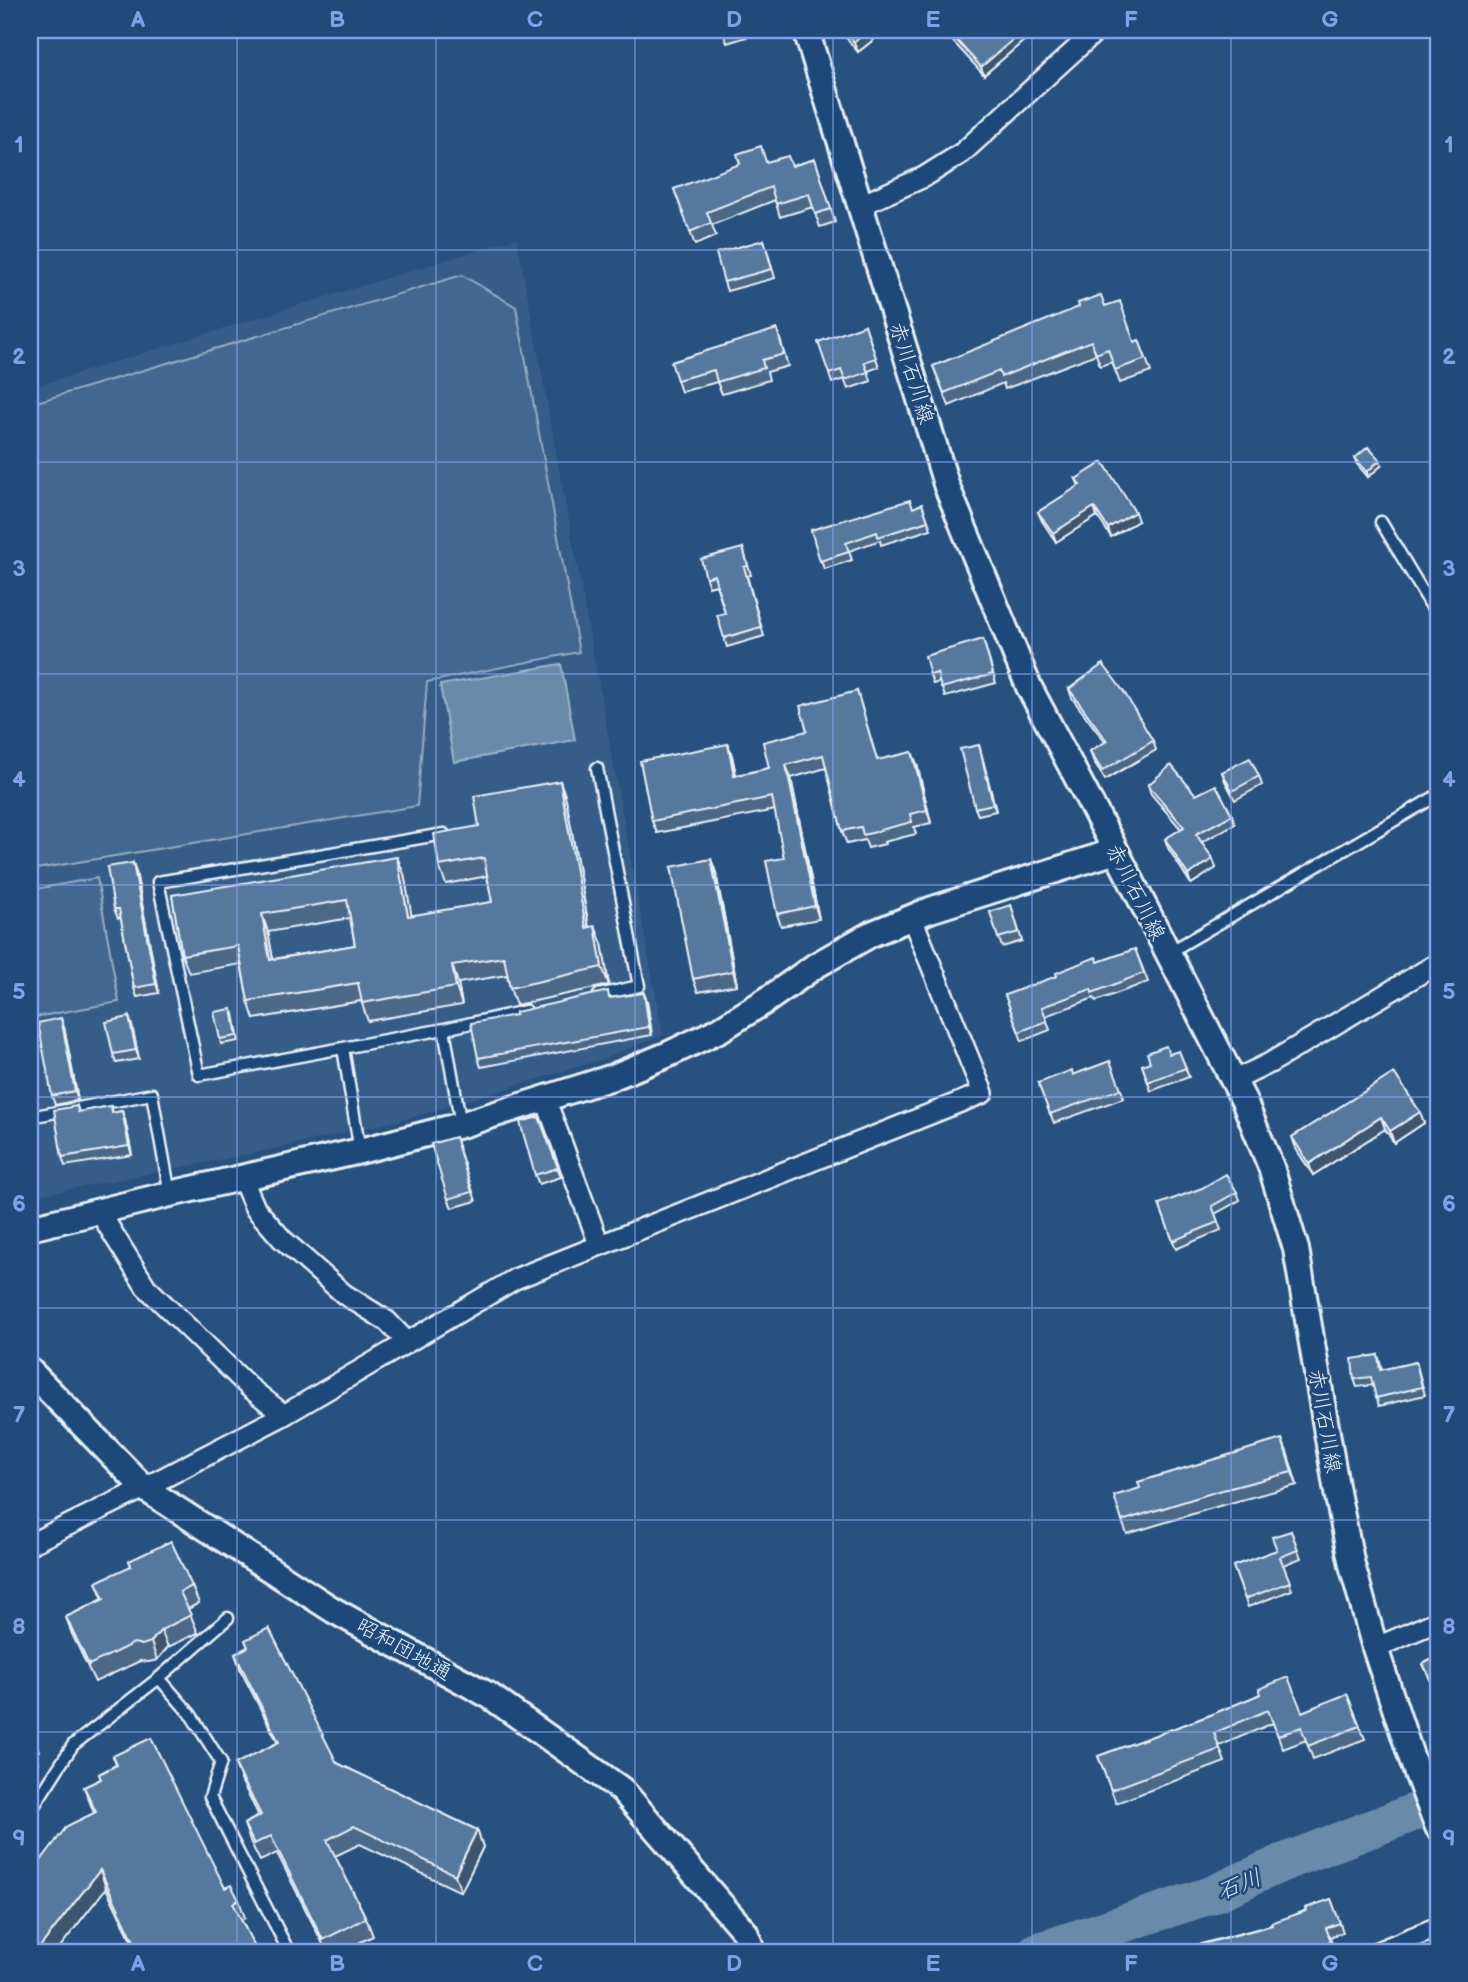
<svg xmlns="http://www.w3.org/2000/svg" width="1468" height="1982" font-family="'Balsamiq Sans','Klee One',sans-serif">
	<rect width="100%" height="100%" fill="#27517f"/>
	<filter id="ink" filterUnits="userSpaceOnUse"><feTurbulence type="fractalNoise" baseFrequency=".0143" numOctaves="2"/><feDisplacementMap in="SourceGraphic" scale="14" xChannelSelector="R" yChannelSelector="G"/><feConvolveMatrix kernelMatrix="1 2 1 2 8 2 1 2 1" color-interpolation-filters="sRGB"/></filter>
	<g filter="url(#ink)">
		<!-- built -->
		<path fill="#355d88" d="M517,238L663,1035L603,1059L410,1118L260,1152L30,1197V388Z"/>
		<!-- green -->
		<path fill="#436891" stroke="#96acc4" stroke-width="2" d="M462,275L516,307L579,652L427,682L417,806L30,870V404Z
			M97,878L119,1002L30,1018V890Z"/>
		<!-- water -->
		<path fill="#6b8aaa" stroke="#9db3c9" stroke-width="2" d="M561,664L575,740L454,762L440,685Z"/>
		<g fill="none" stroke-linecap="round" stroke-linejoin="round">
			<!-- river -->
			<path stroke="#6b8aaa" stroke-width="38" d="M1036,1952L1211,1895L1282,1863L1438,1803"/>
			<!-- service casing -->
			<g stroke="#e8f1f8" stroke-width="15">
				<path id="service" d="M1381,522L1438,617
					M597,768L639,986L599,995
					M444,834L158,882L199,1075L444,1029L526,1011
					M1168,953L1438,795
					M444,1029L461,1125
					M343,1048L360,1151
					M30,1117L152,1094L170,1194
					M159,1678L191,1715L221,1762L210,1797L289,1952
					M30,1812L73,1745L159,1678L228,1618"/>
			</g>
			<!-- minor casing -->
			<g stroke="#e8f1f8" stroke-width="24">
				<path id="minor" d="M861,205L924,177L962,153L1097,30
					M1233,1081L1270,1063L1438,963
					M545,1098L599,1244
					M242,1178L255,1208L282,1239L344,1294L387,1321L407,1342
					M99,1211L146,1287L249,1387L284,1415
					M30,1544L144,1488L284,1415L515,1279L983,1093L912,918
					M1375,1648L1438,1621
					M1377,1952L1438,1927"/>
			</g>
			<!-- tertiary casing -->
			<g stroke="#e8f1f8" stroke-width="30">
				<path id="tertiary" d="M806,30L947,487L1029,687L1116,851L1244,1101L1271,1167L1296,1249L1337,1492L1352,1565L1375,1648L1415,1768L1438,1827
					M30,1228L170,1194L360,1151L461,1125L613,1077L669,1054L719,1030L767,1000L815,966L871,934L930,910L1116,851
					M30,1371L144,1488L333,1610L490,1696L622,1790L745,1932L753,1952"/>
			</g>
			<!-- service -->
			<use href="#service" stroke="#1f4a7a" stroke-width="10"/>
			<!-- minor -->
			<use href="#minor" stroke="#1f4a7a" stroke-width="19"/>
			<!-- tertiary -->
			<use href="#tertiary" stroke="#1f4a7a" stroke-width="24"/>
		</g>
		<!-- wall -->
		<path fill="#4b6787" stroke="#e8f1f8" stroke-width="2" fill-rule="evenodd" d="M722,30H769L727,43Z
			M840,30H873L876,38L858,52Z
			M945,30H972L975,33L980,30H1032L1033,33L984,75L946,34Z
			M815,159L835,222L820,227L813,207L780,217L775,200L712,225L716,236L695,245L674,189L766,162L792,166Z
			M764,240L775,278L727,291L724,282Z
			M1105,306L1134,342L1139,340L1151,372L1120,383L1112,362L1100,366L1096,354L1005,389L1003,383L949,406L933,366Z
			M865,325L879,367L868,371L871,381L848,389L844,379L832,383L829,374Z
			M777,329L788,366L767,372L769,380L722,394L717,382L681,392L677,380Z
			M1355,458L1382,465L1368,477L1356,463Z
			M1076,479L1138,521L1111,537L1097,516L1056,542L1042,521L1038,512L1079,486Z
			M922,504L931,529L881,545L880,540L849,551L852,560L824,569L811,530L913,508Z
			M743,548L751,575L747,576L764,636L727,647L724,638L725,613L716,585L709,587L706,578Z
			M983,639L996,683L945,697L940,682L933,684L930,675Z
			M1069,689L1153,741L1156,750L1105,780L1093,760L1090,751L1105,742L1072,698Z
			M857,691L877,760L917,764L931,823L914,827L916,834L884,842L885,844L868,848L865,840L847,844L842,831L826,768L791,778L819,919L781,926L777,914L784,858L775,810L657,833L652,821L728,744L732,756L736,775L769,768L807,731Z
			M979,745L996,811L978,815L975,808Z
			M1222,772L1259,776L1262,785L1235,800L1225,781Z
			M560,781L566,799L589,927L602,944L609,985L516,1005L510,988L507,975L458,983L462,1005L368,1021L361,1001L254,1019L248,1001L241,964L189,973L182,955L172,895L404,874L411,916L492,902L487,876L446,884L439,866L479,826ZM350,918L355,945L273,959L268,932Z
			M1148,785L1196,795L1232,815L1235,824L1202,842L1216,868L1191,884L1168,848L1165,839L1181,829L1151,794Z
			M711,859L716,873L737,985L698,992L693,979Z
			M133,863L136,872L159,993L137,997L134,988L121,918H118L114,909Z
			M1011,905L1022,941L1002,947L990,912Z
			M1135,949L1148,982L1096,1001L1094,998L1045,1016L1050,1030L1022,1041L1005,995Z
			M610,997L647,1001L652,1035L481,1067L478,1058Z
			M234,1014L239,1041L221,1044L220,1039Z
			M129,1017L132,1026L139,1059L116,1063L113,1054Z
			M64,1027L78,1100L55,1105L52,1096Z
			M1179,1051L1189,1077L1151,1091L1142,1065Z
			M1110,1061L1124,1098L1054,1123L1038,1083L1073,1075Z
			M1394,1073L1420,1112L1424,1123L1394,1143L1385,1129L1313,1175L1296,1149L1292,1137Z
			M77,1106L79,1112L111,1106L113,1113L122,1111L125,1120L132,1155L65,1166L62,1157Z
			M539,1117L561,1177L539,1184L535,1175Z
			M455,1137L476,1201L452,1208L448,1199Z
			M1237,1192L1240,1200L1215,1214L1221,1230L1176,1249L1159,1204Z
			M1378,1355L1382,1370L1416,1362L1425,1395L1379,1406L1373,1385L1357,1387L1354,1379Z
			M1287,1452L1297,1485L1219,1506L1127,1534L1122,1521Z
			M1291,1531L1301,1558L1283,1565L1292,1590L1248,1607L1233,1566L1277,1550Z
			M96,1582L192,1586L199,1603L188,1609L198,1633L168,1647L157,1660L149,1662L140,1661L95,1682L72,1634L66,1617L103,1599Z
			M245,1640L337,1763L477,1830L483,1847L461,1892L360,1844L335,1856L366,1918L373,1936L340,1952H327L277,1853L260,1861L250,1841L244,1824L259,1816L242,1782L235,1764L278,1743L241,1671L235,1654L248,1647Z
			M1438,1656V1696L1428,1675L1423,1664Z
			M1261,1694L1302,1712L1347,1694L1365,1739L1313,1759L1306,1740L1283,1749L1273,1723L1219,1746L1225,1762L1116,1803L1098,1756L1208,1716Z
			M30,1728L39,1751L35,1753L38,1763L30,1767Z
			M113,1756L225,1888L239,1900L245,1918L241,1920L257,1952H137L106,1888L56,1952L94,1813L84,1787L101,1779L99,1774L116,1765Z
			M1331,1899L1343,1932L1330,1937L1334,1950L1329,1952H1171L1272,1925Z"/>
		<!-- shaded-wall -->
		<path fill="#3d546e" stroke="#e8f1f8" stroke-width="2" d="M869,30H873L876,38L858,52L854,42Z
			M1024,30H1032L1033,33L984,75L981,67Z
			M1380,460L1382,465L1368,477L1367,472Z
			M1094,507L1097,516L1056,542L1053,533Z
			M1135,512L1138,521L1111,537L1108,528Z
			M728,744L732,756L739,788L734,776Z
			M979,745L981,752L996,811L993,804Z
			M912,752L917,764L931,823L927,810Z
			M786,765L791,778L819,919L815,906Z
			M560,781L566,799L592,946L586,928Z
			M397,857L404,874L415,934L408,916Z
			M711,859L716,873L737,985L733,971Z
			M1213,859L1216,868L1191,884L1188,875Z
			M133,863L136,872L159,993L156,984Z
			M262,914L268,932L276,977L270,960Z
			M595,926L602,944L609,985L602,967Z
			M452,965L458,983L462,1005L456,987Z
			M644,993L647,1001L652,1035L649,1027Z
			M129,1017L132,1026L139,1059L136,1050Z
			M61,1018L64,1027L78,1100L75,1091Z
			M122,1111L125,1120L132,1155L129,1146Z
			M1420,1112L1424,1123L1394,1143L1390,1131Z
			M1381,1117L1385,1129L1313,1175L1309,1164Z
			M1282,1439L1287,1452L1297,1485L1292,1472Z
			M161,1630L168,1647L157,1660L151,1642Z
			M477,1830L483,1847L461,1892L455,1875Z
			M100,1870L106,1888L56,1952H36Z"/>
		<!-- building -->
		<path fill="#57789d" stroke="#e8f1f8" stroke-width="2" fill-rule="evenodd" d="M845,30H869L854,42Z
			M947,30H972L975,33L980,30H1024L981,67Z
			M761,146L766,162L788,156L792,166L815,159L831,209L815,214L809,194L776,204L771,187L707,212L711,223L690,232L674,189L740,164L737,154Z
			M764,240L772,269L724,282L716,253Z
			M1101,295L1105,306L1120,301L1134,342L1139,340L1146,359L1115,370L1108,349L1096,354L1091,341L1001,377L999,371L944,393L933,366L1079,307L1078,303Z
			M865,325L876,358L864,362L868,372L845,380L841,370L829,374L818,342Z
			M777,329L784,354L762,360L764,368L717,382L714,370L677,380L671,362Z
			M1368,447L1380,460L1367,472L1355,458Z
			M1103,462L1135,512L1108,528L1094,507L1053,533L1038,512L1080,485L1076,479Z
			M910,500L913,508L922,504L928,521L878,537L877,532L846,543L849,552L820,561L811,530Z
			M743,548L748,566L744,567L761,627L724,638L717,615L725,613L714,575L706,578L701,559Z
			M983,639L993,674L941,688L937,673L930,675L925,656Z
			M1103,664L1124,692L1153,741L1102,771L1090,751L1107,741L1069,689Z
			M857,691L877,760L912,752L927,810L910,814L912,822L880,830V831L863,835L861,827L842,831L823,755L786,765L815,906L777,914L766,861L784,858L772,797L652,821L640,761L728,744L734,776L769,768L763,742L807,731L800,706Z
			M979,745L993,804L975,808L960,749Z
			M1250,758L1259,776L1232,791L1222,772Z
			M1171,765L1196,795L1216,785L1232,815L1196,834L1213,859L1188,875L1165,839L1184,827L1148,785Z
			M560,781L586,928L595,926L602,967L510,988L504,957L452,965L456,987L362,1003L358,983L248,1001L238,946L182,955L172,895L397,857L408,916L492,902L484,858L439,866L434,834L479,826L474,796ZM347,900L355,945L270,960L262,914Z
			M711,859L733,971L693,979L671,867Z
			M133,863L156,984L134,988L119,909H114L107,867Z
			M1011,905L1019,932L998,938L990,912Z
			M1135,949L1144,973L1092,993L1091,989L1042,1007L1047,1021L1019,1032L1005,995L1057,976L1056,973L1096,957L1098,962Z
			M608,991L609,998L644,993L649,1027L478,1058L471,1023L516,1015V1012Z
			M232,1009L237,1036L220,1039L214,1012Z
			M129,1017L136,1050L113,1054L106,1022Z
			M61,1018L75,1091L52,1096L38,1023Z
			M1166,1046L1169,1054L1179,1051L1186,1068L1148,1082L1142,1065L1150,1062L1147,1053Z
			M1110,1061L1121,1089L1050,1114L1038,1083L1072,1070L1073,1075Z
			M1394,1073L1420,1112L1390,1131L1381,1117L1309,1164L1292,1137Z
			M77,1106L78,1112L111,1106L112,1113L122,1111L129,1146L62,1157L54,1110Z
			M539,1117L558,1168L535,1175L520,1122Z
			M455,1137L472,1192L448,1199L431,1144Z
			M1226,1174L1237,1192L1212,1206L1218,1222L1173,1241L1159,1204L1202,1188Z
			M1378,1355L1380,1370L1416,1362L1422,1387L1376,1398L1371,1377L1354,1379L1352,1359Z
			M1282,1439L1292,1472L1215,1492L1122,1521L1114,1496L1140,1488L1138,1482Z
			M1291,1531L1298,1550L1280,1557L1290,1582L1245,1599L1233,1566L1277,1550L1272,1537Z
			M171,1541L192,1586L180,1592L191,1615L161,1630L151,1642L142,1645L134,1643L89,1665L66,1617L104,1599L96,1582L131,1566L129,1561Z
			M269,1628L337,1763L477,1830L455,1875L354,1826L327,1840L366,1918L323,1940L271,1836L254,1844L244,1824L261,1815L235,1764L279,1742L235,1654L248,1647L245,1640Z
			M1438,1656V1693L1423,1664Z
			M1288,1677L1302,1712L1347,1694L1360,1726L1308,1746L1301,1727L1278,1736L1268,1710L1214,1733L1220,1749L1111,1790L1098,1756L1208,1716L1261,1694L1259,1689Z
			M151,1738L225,1888L231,1885L239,1900L233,1903L257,1952H139L100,1870L36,1952H30V1875L67,1826L96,1812L84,1787L101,1779L99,1774L117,1765L113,1756Z
			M1331,1899L1340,1923L1326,1928L1331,1941L1299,1952H1171L1187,1946L1188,1948L1272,1925L1271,1923L1306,1911L1305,1908Z"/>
	</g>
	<!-- grid -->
	<path fill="none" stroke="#82a0e8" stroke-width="2" stroke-opacity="0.55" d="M237,30V1952M436,30V1952M635,30V1952M833,30V1952M1032,30V1952M1231,30V1952M30,250H1438M30,462H1438M30,674H1438M30,885H1438M30,1097H1438M30,1308H1438M30,1520H1438M30,1732H1438"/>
	<g text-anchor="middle" stroke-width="5" stroke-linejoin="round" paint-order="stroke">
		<!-- street labels -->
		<g font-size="21" fill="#e8f1f8" stroke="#1f4a7a">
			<text transform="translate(912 373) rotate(73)" y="7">赤川石川線</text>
			<text transform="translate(1136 892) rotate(63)" y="7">赤川石川線</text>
			<text transform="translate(1325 1421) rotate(80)" y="7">赤川石川線</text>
			<text transform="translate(404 1649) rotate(29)" y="7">昭和団地通</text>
		</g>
		<!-- water labels -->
		<g font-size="23" font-style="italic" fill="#d5e2ec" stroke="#1f4a7a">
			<text transform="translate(1239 1884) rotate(-22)" y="8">石川</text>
		</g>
	</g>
	<!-- margin -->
	<rect width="1468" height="1982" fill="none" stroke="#1f4a7a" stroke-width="77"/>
	<rect x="38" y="38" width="1392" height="1906" fill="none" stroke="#82a0e8" stroke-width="2.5"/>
	<g font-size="23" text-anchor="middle" font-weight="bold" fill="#82a0e8">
		<text x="138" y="27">A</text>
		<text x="337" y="27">B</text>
		<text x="535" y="27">C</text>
		<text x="734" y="27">D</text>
		<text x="933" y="27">E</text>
		<text x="1131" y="27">F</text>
		<text x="1330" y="27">G</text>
		<text x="19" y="152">1</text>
		<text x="1449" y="152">1</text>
		<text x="19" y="364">2</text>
		<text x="1449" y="364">2</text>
		<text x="19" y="576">3</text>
		<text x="1449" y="576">3</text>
		<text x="19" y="787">4</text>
		<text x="1449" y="787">4</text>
		<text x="19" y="999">5</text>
		<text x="1449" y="999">5</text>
		<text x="19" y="1211">6</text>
		<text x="1449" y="1211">6</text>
		<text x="19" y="1422">7</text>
		<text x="1449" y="1422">7</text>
		<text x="19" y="1634">8</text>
		<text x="1449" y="1634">8</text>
		<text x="19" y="1846">9</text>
		<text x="1449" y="1846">9</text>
		<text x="138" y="1971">A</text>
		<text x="337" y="1971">B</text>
		<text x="535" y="1971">C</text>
		<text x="734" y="1971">D</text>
		<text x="933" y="1971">E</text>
		<text x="1131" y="1971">F</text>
		<text x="1330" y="1971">G</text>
	</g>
</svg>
